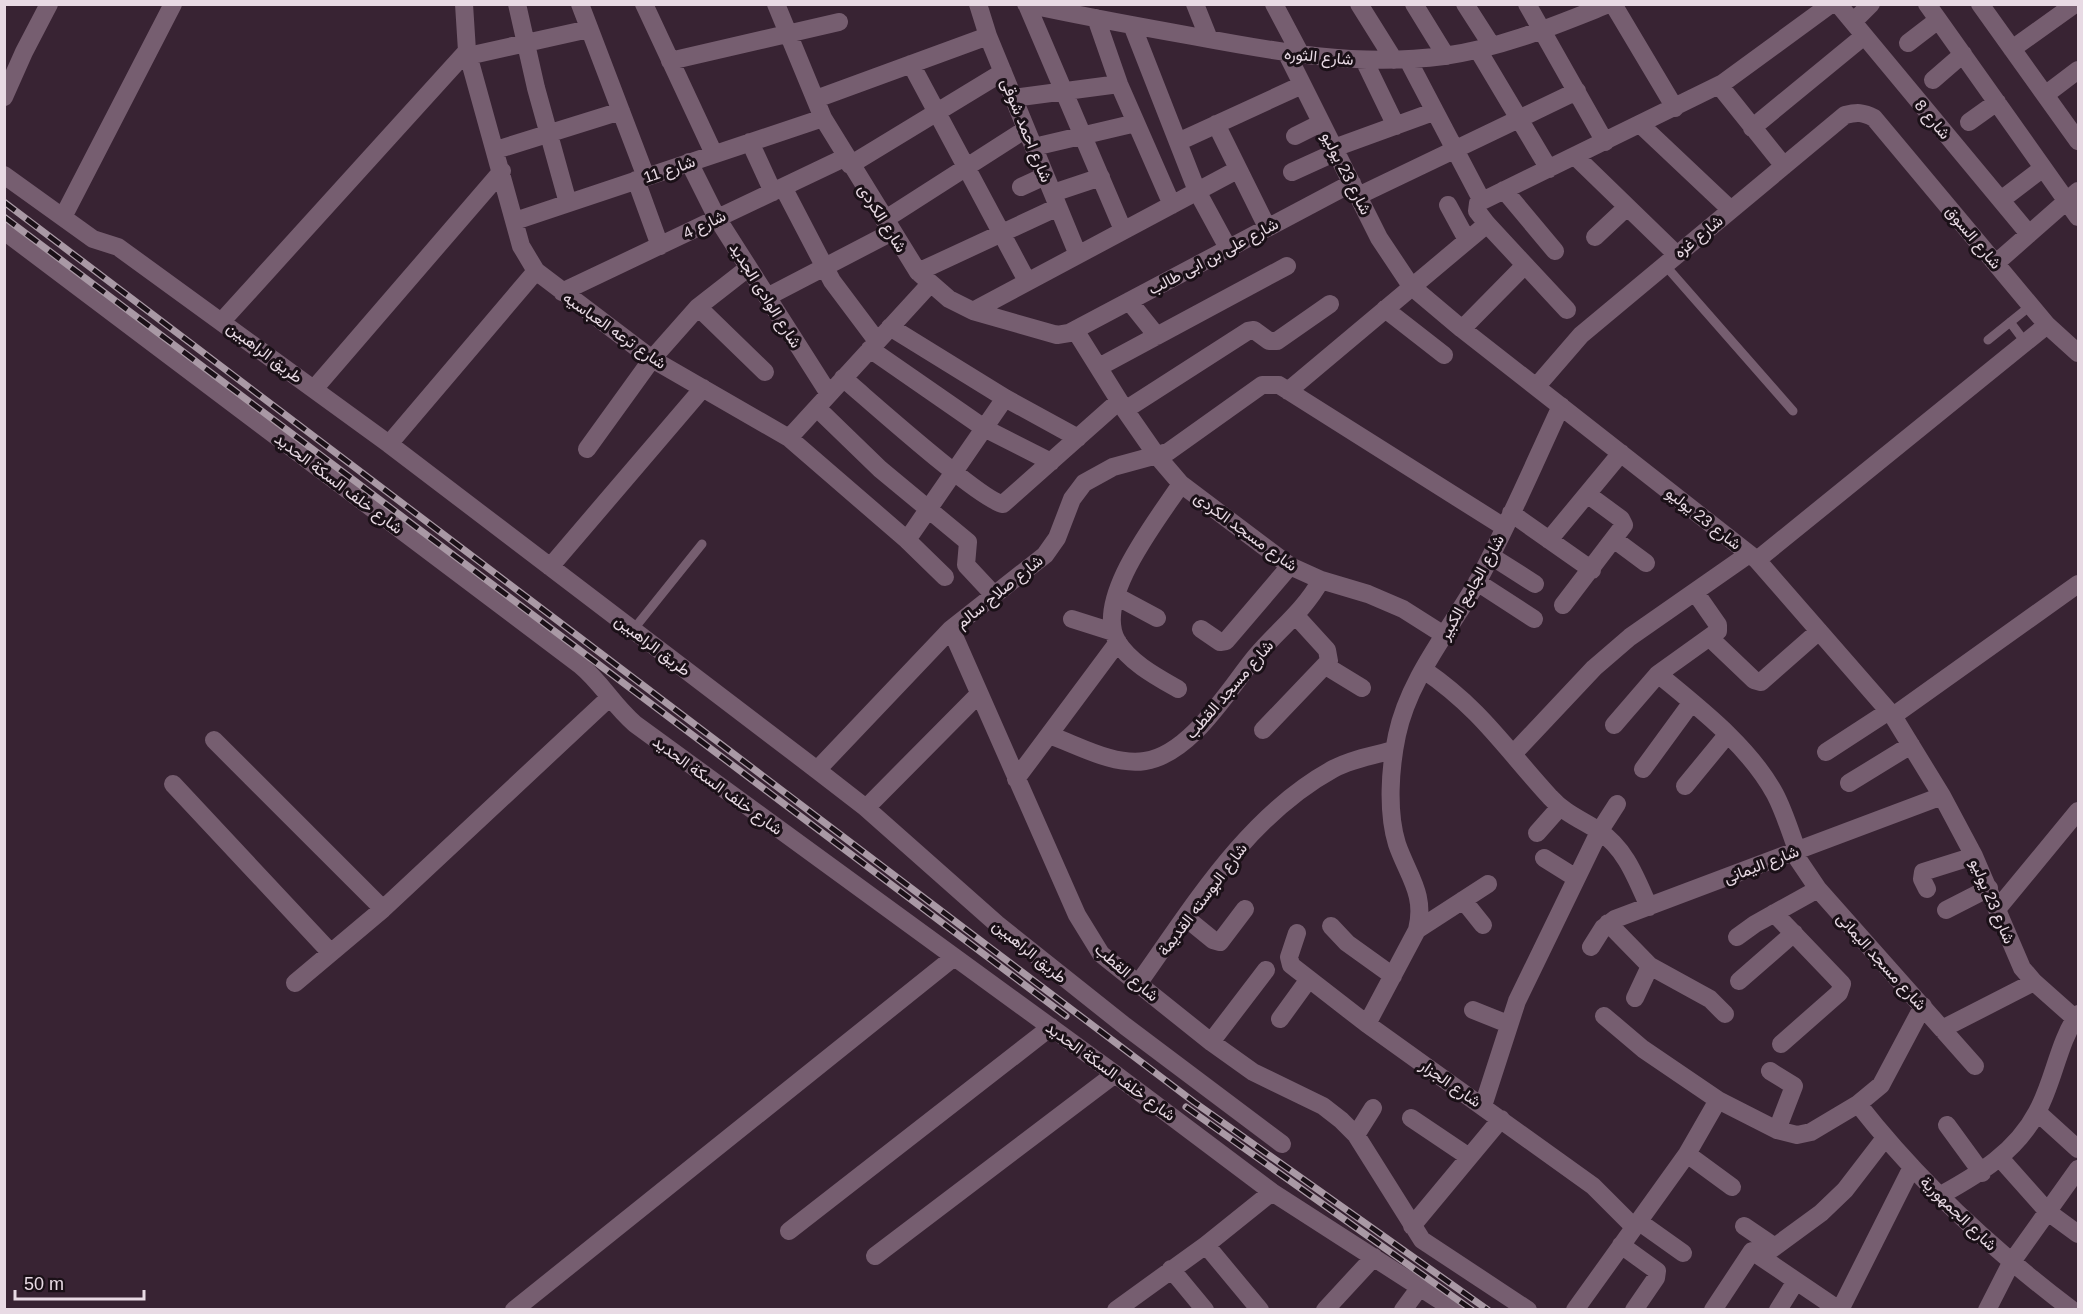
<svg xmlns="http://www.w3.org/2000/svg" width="2083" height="1314" font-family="Arial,Vazirmatn,sans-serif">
	<rect width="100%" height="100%" fill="#382333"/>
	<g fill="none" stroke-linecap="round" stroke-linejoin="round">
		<!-- service -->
		<path stroke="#765e70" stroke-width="9" d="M1664,264L1793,411
			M2010,322L2025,342
			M1988,340L2024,311
			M633,630L702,544"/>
		<!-- minor -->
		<path stroke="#765e70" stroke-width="18" d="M464,4L467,51L521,246L536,271L652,359L789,438L907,540L945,577
			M517,4L536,88L568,203
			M580,4L646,177
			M644,4L714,154
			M776,4L823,118L918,272L949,299L973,311L1057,335L1069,333L1352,183
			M978,4L988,36L1078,255
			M1026,4C1081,16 1136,26 1192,36C1277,52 1357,67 1444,56C1502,48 1556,25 1609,4
			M1195,4L1209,39
			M1274,4L1301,55
			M1359,4L1394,60
			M1414,4L1446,56
			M1465,4L1492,46
			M1527,4L1605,142
			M1613,4L1675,108
			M1838,4L2029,234
			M1927,4L2078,217
			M1980,4L2078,141
			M1027,5L1123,230
			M1096,18L1119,84L1172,205
			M1853,22L1871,4
			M1132,25L1197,191L1228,248
			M1908,43L1938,20
			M2012,49L2075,4
			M1478,50L1549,169
			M1287,54L1379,238L1411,286L1462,329L1757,560L1893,716L1942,796L1974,856L2022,968L2034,982L2078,1021
			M468,56L589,29
			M1364,60L1396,126
			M1408,60L1482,201
			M670,61L839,22
			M911,64L1027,281
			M1933,80L1963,54
			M1719,85L1784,166
			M2045,95L2078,70
			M4,97L24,52L49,4
			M1013,98L1119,84
			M816,99L988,36
			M1969,122L1997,102
			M1216,124L1267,227
			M1641,125L1730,209
			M1752,128L1864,36
			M1295,136L1321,123
			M750,142L773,192
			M1178,142L1302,85
			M1034,147L1136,123
			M1334,148L1433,112
			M496,150L621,111
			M1575,156L1676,254
			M689,162L717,218L829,394
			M850,165L1003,72
			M1292,172L1336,152
			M4,175L93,239L118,247L389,444L817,770L866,808L997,924L1125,1026L1282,1144
			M636,180L660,246
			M783,187L832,281L877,341
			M1021,187L1045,176
			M1504,190L1555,251
			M1053,193L1101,177
			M1358,196L1577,91
			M2001,200L2043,168
			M1448,205L1467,240
			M63,217L173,4
			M884,220L1026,129
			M515,221L823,118
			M4,231L580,665C602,683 612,704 635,724L1115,1074L1272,1192L1455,1310
			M1595,237L1627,207
			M1996,263L2078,191
			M918,272L1058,207
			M562,292L846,157
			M767,297L892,232
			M1129,301L1157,336
			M698,307L765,372
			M1385,309L1444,355
			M1567,310L1487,224L1477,211L1478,203L1723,83L1831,4
			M973,311L1237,170
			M222,321L467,51
			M890,327L1005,398L1078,438
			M1462,329L1525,265
			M1075,330L1125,410L1157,456L1181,484L1290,566L1321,580L1368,594L1403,609L1444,635
			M870,349L984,428L1051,462
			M1099,367L1287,266
			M843,378C868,399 981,501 1003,504L1119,401
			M1536,387L1581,335L1845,115C1857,112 1863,112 1874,118L2047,325L2078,353
			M314,389L502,171
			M1288,391L1487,224
			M817,408L880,469L968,542L966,565L994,595
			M1125,410L1248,331L1254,330L1269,341H1277L1330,304
			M789,438L930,284
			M389,444L536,271
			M587,449L652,359L698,307L748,268
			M1511,513L1592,570
			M907,540L1005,398
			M1549,540L1621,453
			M1615,540L1646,563
			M1491,556L1535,584
			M1757,560L2047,325
			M550,567L703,388
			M1477,582L1534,619
			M1116,596L1157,618
			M1563,605L1624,525L1621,519L1587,494
			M1072,619L1113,632
			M951,629L1077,915L1101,954L1211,1042L1253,1072L1323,1106L1341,1120L1356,1135L1422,1240L1528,1310
			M1201,629L1220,642L1226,641L1290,566
			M1711,639L1754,680L1761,682L1819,631
			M1326,666L1362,688
			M1424,670C1481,709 1505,748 1550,797C1564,813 1582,820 1599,831C1626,849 1636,878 1649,907
			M1658,674C1699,708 1749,746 1775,794C1784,811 1790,831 1797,850
			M1178,689C1157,677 1129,662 1117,641C1093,599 1159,518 1181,484
			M1893,716L2078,584
			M1614,725L1658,674L1718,631V625L1695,592
			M1263,730L1329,661L1327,650L1296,616
			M1049,735C1078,745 1113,766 1145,761C1191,754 1228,690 1256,656C1278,630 1304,611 1321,580
			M214,740L383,909
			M1826,752L1889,711
			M1514,753L1594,668L1630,637L1749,554
			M1643,769L1692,702
			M817,770L951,629L1045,555L1057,538L1072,499L1084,483L1113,467L1168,452L1262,385H1279L1504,527
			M1016,779L1118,642
			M1849,783L1911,745
			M173,784L331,953
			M1685,786L1727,735
			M866,808L978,695
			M1537,833L1560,807
			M1793,852L1818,889L1975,1066
			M1544,858L1576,878
			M1927,889L1922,879L1923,872L1974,856
			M1463,900L1483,925
			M1998,908L2078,811
			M1946,910L1989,888
			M1774,913L1842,984L1839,993L1781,1044
			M1186,918L1213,940L1220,942L1245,909
			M1608,923L1650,966L1710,999L1725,1014
			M1331,926L1347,943L1393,976
			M1417,930L1488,884
			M1297,933L1289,957L1291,965L1367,1024L1593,1186L1634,1227
			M1737,937L1755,924L1818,889
			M1591,947L1603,928L1615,919L1942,796
			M1739,981L1794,933
			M295,983L383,909L608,699
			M1138,984C1193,907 1247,816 1333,769C1352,759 1374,755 1394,750
			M1635,998L1650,966
			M1473,1010L1508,1024
			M1604,1016L1643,1049L1718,1100L1777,1130L1797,1135L1811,1132L1858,1104L1881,1085L1923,1006
			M1280,1019L1309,979
			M1367,1024L1417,930C1426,894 1408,876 1397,844C1387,812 1390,768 1397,735C1409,678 1450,630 1479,579C1509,523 1534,464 1561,406
			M1942,1029L2034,982
			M1211,1042L1266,970
			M1770,1071L1794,1086L1777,1130
			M1858,1104C1919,1182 1993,1250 2072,1310
			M1483,1106L1517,1001L1599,832L1617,804
			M2037,1112L2078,1149
			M1411,1118L1469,1157
			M1947,1125L1982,1173
			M1356,1135L1373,1108
			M1687,1154L1732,1187
			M2000,1158L2048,1212L2078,1234
			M1941,1195C1979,1174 2016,1152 2037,1112C2054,1081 2058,1043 2078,1014
			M1638,1221L1683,1253
			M1412,1226L1501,1119
			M1744,1226L1775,1247
			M789,1231L1051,1027
			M1206,1245L1260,1310
			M1621,1245L1657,1271L1656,1278L1634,1310
			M875,1256L1115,1074
			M1761,1257L1821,1213L1845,1190L1885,1138
			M1171,1269L1205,1310
			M514,1310L953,958
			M1116,1310L1206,1245L1272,1192
			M1325,1310L1374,1257
			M1403,1310L1420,1287
			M1575,1310L1687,1154L1718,1100
			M1713,1310L1752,1251L1839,1310
			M1778,1310L1796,1281
			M1840,1310L1912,1167
			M1987,1310L2011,1263L2078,1169"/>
		<!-- rail casing -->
		<g stroke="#a999a5" stroke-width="7">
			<path id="rail" d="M4,202L1194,1102L1488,1310
				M4,217L1066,1016
				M1186,1107L1472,1310"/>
		</g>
		<!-- rail -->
		<use href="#rail" stroke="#1a1017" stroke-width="4.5" stroke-dasharray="14" stroke-linecap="butt"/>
	</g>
	<g text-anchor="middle" stroke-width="6" stroke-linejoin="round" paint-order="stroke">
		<!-- street labels -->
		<g font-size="16" fill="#e8dae4" stroke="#1a1017">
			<text transform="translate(1319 56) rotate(5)" y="6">شارع الثوره</text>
			<text transform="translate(1933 119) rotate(50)" y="6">شارع 8</text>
			<text transform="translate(1027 130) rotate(68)" y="6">شارع احمد شوقى</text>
			<text transform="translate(669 169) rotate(-19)" y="6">شارع 11</text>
			<text transform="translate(1347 173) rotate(63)" y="6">شارع 23 يوليو</text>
			<text transform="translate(883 218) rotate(58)" y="6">شارع الكردى</text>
			<text transform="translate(704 224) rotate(-26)" y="6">شارع 4</text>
			<text transform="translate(1698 236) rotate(-39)" y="6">شارع غزه</text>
			<text transform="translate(1974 237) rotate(50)" y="6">شارع السوق</text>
			<text transform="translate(1213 256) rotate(-28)" y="6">شارع على بن ابى طالب</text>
			<text transform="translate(766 295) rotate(58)" y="6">شارع الوادى الجديد</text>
			<text transform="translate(615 330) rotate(35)" y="6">شارع ترعه العباسيه</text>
			<text transform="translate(265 352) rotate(37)" y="6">طريق الراهبين</text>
			<text transform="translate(339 483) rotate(37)" y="6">شارع خلف السكة الحديد</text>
			<text transform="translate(1704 518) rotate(38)" y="6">شارع 23 يوليو</text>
			<text transform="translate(1246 531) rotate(36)" y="6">شارع مسجد الكردى</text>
			<text transform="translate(1471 587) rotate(-61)" y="6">شارع الجامع الكبير</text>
			<text transform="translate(999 591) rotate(-39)" y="6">شارع صلاح سالم</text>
			<text transform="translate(653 645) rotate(37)" y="6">طريق الراهبين</text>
			<text transform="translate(1229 689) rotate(-49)" y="6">شارع مسجد القطب</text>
			<text transform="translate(718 785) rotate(36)" y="6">شارع خلف السكة الحديد</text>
			<text transform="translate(1761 864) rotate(-21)" y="6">شارع اليمانى</text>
			<text transform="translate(1202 899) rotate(-53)" y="6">شارع البوسته القديمة</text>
			<text transform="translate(1993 901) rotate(67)" y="6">شارع 23 يوليو</text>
			<text transform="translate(1030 951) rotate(39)" y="6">طريق الراهبين</text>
			<text transform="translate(1882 961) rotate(48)" y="6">شارع مسجد اليمانى</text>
			<text transform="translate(1127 972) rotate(41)" y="6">شارع القطب</text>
			<text transform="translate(1111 1071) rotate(36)" y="6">شارع خلف السكة الحديد</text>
			<text transform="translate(1451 1083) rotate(35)" y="6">شارع الجزار</text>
			<text transform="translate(1959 1213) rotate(44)" y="6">شارع الجمهورية</text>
		</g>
	</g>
	<!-- border -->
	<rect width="2083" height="1314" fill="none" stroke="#e8dae4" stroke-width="12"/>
	<!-- scale -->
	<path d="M15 1290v9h129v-9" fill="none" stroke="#e8dae4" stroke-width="3"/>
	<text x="24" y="1290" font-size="18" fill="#e8dae4" stroke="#1a1017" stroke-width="4.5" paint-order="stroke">50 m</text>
</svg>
